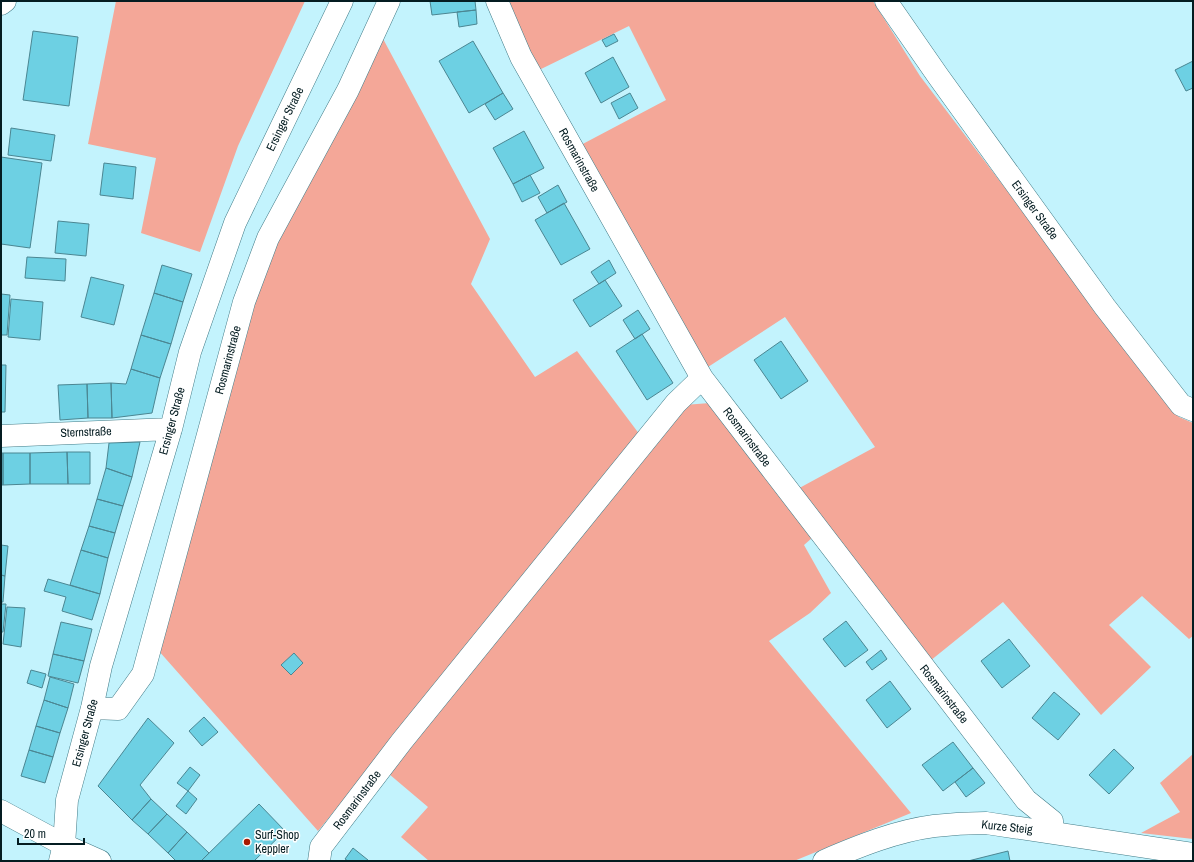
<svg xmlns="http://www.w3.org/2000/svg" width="1194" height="862" font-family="'Archivo Narrow',sans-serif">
  <rect width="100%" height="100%" fill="#c3f3fd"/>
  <path fill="#f4a798" d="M 116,1 L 305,1 L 238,146 L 200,252 L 141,233 L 156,158 L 88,144 Z
    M 505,1 L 873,1 L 920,76 L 1179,417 L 1193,423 L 1193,636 L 1189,639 L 1142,596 L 1109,625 L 1151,667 L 1101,715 L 1003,602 L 930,661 L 792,492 L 875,447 L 785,317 L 708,367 L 577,147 L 666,100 L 629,26 L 537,71 Z
    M 381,35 L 490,239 L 471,284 L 535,377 L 577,351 L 640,435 L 318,831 L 158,650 L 271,244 Z
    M 710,403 L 812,538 L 804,545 L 831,593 L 810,613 L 769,641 L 911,813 L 794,861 L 429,861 L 401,837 L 428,807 L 389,774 L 684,405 Z
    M 1193,754 L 1193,839 L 1141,833 L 1180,812 L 1160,783 Z"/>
  <path fill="#6dd0e3" stroke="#4b8692" d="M 430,1 L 475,1 L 476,10 L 432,15 Z
    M 476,10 L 477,24 L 459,27 L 457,12 Z
    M 33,31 L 78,37 L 69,106 L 23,100 Z
    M 614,34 L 618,41 L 606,47 L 602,40 Z
    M 473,41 L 503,93 L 469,113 L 439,61 Z
    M 613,57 L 629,87 L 601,103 L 585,73 Z
    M 1193,61 L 1193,88 L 1186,91 L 1175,70 Z
    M 503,93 L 513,109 L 495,120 L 485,104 Z
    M 630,93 L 638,108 L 619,119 L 611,103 Z
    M 11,128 L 55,135 L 51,161 L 8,155 Z
    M 524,131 L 544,168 L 513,184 L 493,148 Z
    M 1,157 L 42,163 L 30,248 L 1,244 Z
    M 104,163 L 136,167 L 133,199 L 100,195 Z
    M 530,175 L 540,193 L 522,202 L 513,184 Z
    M 558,185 L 567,202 L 547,213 L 538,197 Z
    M 564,203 L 590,249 L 561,265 L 535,220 Z
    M 58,221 L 89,224 L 86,256 L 55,253 Z
    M 27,257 L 66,259 L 65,281 L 25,278 Z
    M 609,260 L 616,273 L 599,284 L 591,272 Z
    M 162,265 L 192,274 L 183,302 L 154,293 Z
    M 91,277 L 124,285 L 114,325 L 81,317 Z
    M 605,280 L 622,306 L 590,327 L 573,300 Z
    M 154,293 L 183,302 L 171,344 L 141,335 Z
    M 1,294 L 10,295 L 7,335 L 1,335 Z
    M 11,299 L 43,302 L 40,340 L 8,337 Z
    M 638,310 L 650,329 L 635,339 L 623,320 Z
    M 642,334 L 673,383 L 647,400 L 616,351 Z
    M 141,335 L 171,344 L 160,378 L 131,369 Z
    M 781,341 L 808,381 L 781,399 L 754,360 Z
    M 1,365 L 6,365 L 5,412 L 1,412 Z
    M 131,369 L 160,378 L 152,413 L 112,418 L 111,383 L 126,384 Z
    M 111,383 L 112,418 L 88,418 L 87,384 Z
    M 87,384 L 88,418 L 60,420 L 58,385 Z
    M 140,442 L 132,477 L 106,468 L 109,443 Z
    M 67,452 L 68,484 L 30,484 L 30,453 Z
    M 67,452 L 90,452 L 90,484 L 68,484 Z
    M 1,453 L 3,453 L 3,485 L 1,485 Z
    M 3,453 L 30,453 L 30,484 L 3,485 Z
    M 106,468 L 132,477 L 123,506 L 97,499 Z
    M 97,499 L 123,506 L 115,533 L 89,526 Z
    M 89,526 L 115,533 L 108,558 L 81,550 Z
    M 1,545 L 8,546 L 5,576 L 1,575 Z
    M 81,550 L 108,558 L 100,594 L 70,585 Z
    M 1,575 L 5,576 L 3,602 L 1,602 Z
    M 48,579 L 100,594 L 92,620 L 62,611 L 66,597 L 44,591 Z
    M 1,604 L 6,604 L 3,632 L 1,632 Z
    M 7,607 L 25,608 L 21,647 L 3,644 Z
    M 846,621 L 868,650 L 845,667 L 823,639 Z
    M 61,622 L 92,629 L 84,661 L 53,654 Z
    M 1009,639 L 1030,666 L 1002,688 L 981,661 Z
    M 881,650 L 887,659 L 872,670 L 866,662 Z
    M 294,653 L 303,663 L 291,675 L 281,665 Z
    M 53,654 L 84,661 L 78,683 L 48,676 Z
    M 31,670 L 46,674 L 42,688 L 27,683 Z
    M 50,677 L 74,684 L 68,708 L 44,700 Z
    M 890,681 L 911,709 L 887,728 L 866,700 Z
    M 1054,692 L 1080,714 L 1058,740 L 1032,718 Z
    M 44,700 L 68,708 L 60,733 L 36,726 Z
    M 204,717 L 218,732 L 202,746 L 189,731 Z
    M 148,718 L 174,743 L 140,785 L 151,799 L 132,820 L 98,786 Z
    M 36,726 L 60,733 L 53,757 L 29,750 Z
    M 953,742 L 973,768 L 943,791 L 922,765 Z
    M 1114,749 L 1134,768 L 1109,794 L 1089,775 Z
    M 29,750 L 53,757 L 45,783 L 21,776 Z
    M 190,767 L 200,775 L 188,791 L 177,783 Z
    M 973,768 L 985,783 L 966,797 L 955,782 Z
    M 188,791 L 197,799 L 186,814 L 176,806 Z
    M 151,799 L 167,814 L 148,834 L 132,820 Z
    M 259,804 L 285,831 L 254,861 L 201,861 Z
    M 167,814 L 187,832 L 168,853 L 148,834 Z
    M 187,832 L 209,853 L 201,861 L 176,861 L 168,853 Z
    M 353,848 L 368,860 L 367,861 L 348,861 L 345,859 Z
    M 1008,851 L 1010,861 L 968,861 Z"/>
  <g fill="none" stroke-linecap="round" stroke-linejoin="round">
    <defs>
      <path id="minor" d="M 497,1 L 521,57 L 702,378 L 1026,800 L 1052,821 L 1053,832
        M 886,1 L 938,76 L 1105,307 L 1181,405 L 1193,410
        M 1,4 L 5,1
        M 1,436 L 171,429
        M 92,708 L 118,709 L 143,674 L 244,302 L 268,238 L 348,90 L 389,1
        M 60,861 L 64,845 L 67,800 L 92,708 L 101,666 L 171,429 L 190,352 L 235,223 L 342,1
        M 319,861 L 321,847 L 402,741 L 676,403 L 702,378"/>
      <path id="major" d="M 1,811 L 64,845 L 100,861
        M 824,861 C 859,846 896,831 934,826 C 951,824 969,823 986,823 L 1193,854"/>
    </defs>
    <use href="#minor" stroke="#407b87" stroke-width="23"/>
    <use href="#major" stroke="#407b87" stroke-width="23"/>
    <use href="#minor" stroke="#fff" stroke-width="22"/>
    <use href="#major" stroke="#fff" stroke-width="22"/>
  </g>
  <circle fill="#a91900" stroke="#fff" stroke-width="1.5" cx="247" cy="842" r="4"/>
  <g text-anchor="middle" stroke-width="3" stroke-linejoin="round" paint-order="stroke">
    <g font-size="12" fill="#041c21" stroke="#fff">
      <text transform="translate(285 119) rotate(-64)" y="4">Ersinger Straße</text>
      <text transform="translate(579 160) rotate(61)" y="4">Rosmarinstraße</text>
      <text transform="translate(1035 210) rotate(54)" y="4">Ersinger Straße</text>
      <text transform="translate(228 360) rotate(-75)" y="4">Rosmarinstraße</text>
      <text transform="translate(172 421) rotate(-75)" y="4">Ersinger Straße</text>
      <text transform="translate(86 432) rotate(-2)" y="4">Sternstraße</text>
      <text transform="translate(747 437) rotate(53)" y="4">Rosmarinstraße</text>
      <text transform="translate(944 694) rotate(52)" y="4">Rosmarinstraße</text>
      <text transform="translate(85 733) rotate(-75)" y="4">Ersinger Straße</text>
      <text transform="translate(357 800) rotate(-53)" y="4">Rosmarinstraße</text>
      <text transform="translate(1007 827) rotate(6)" y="4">Kurze Steig</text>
    </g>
    <g font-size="12" fill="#041c21" stroke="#fff" text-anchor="start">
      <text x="255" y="839">Surf-Shop<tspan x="255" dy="14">Keppler</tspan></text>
    </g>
  </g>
  <rect width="1194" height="862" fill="none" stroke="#041c21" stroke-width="4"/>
  <path d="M18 838v6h66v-6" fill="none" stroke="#041c21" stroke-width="2"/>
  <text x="24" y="838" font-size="12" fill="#041c21" stroke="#ffffff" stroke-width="3" paint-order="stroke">20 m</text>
</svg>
